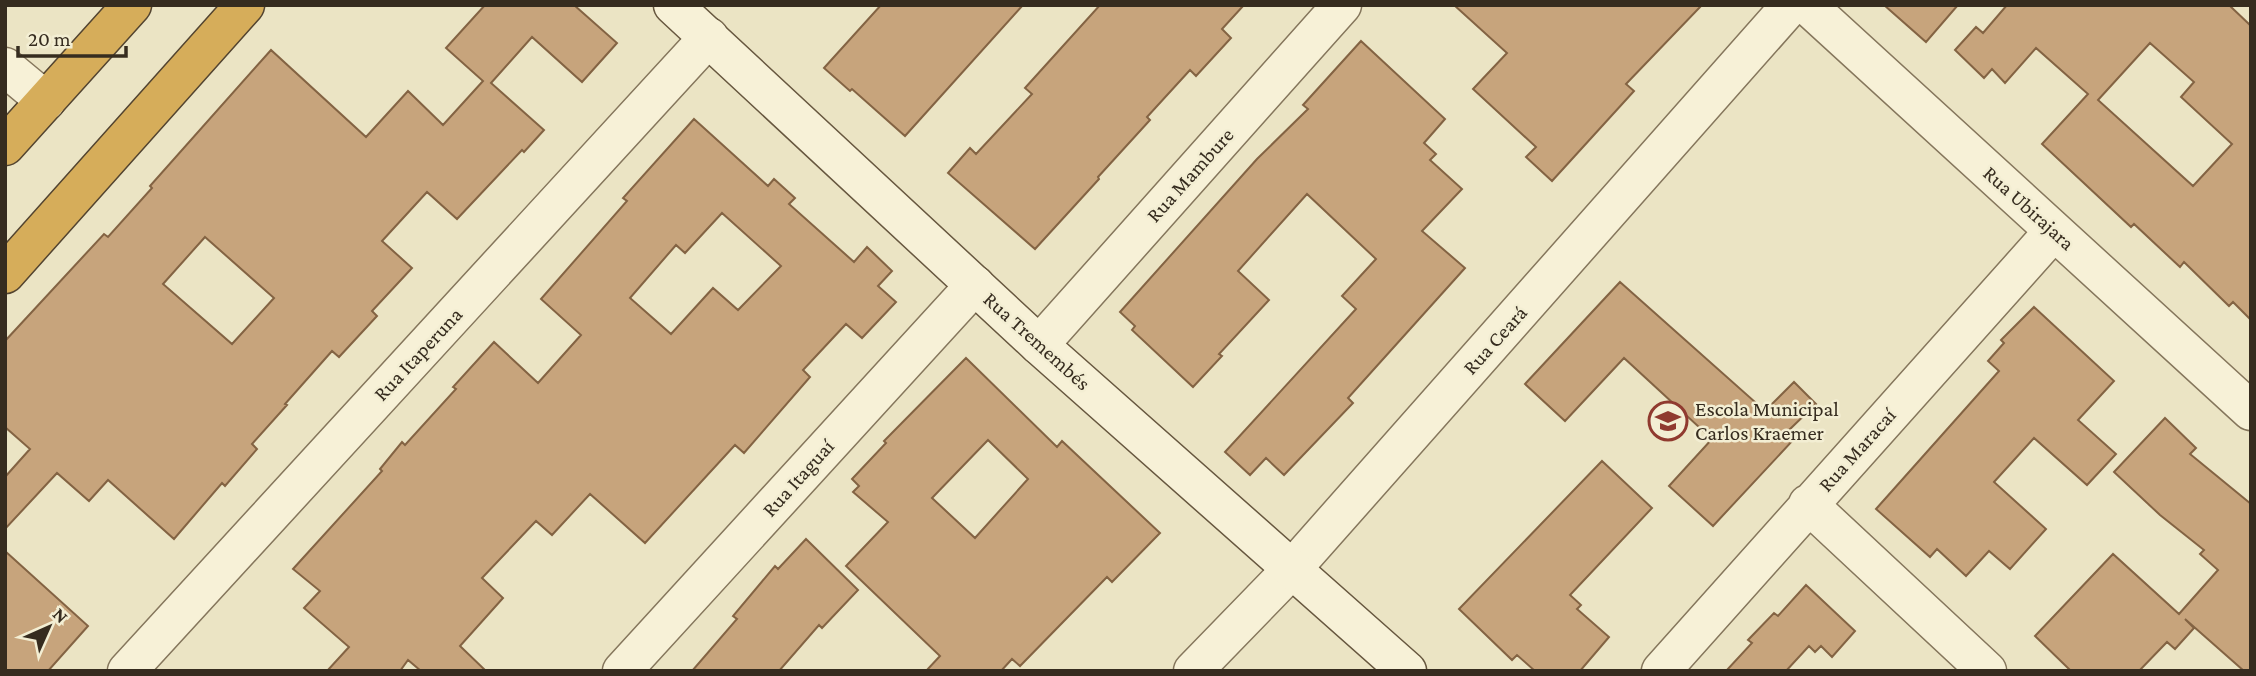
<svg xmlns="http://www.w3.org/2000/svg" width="2256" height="676" font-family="'Crimson Pro',serif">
  <rect width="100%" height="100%" fill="#ebe4c4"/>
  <path fill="#c7a47c" stroke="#836343" stroke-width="2" fill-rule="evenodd" d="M 485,5 L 574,5 L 617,43 L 582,82 L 532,37 L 491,83 L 544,130 L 524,152 L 522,150 L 457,219 L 427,192 L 382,241 L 412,268 L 372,311 L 377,316 L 339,357 L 332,351 L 285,404 L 287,405 L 252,444 L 257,449 L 225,486 L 222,483 L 174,539 L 108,480 L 89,501 L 57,473 L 5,529 L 5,477 L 30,449 L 5,427 L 5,341 L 104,234 L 108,237 L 152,188 L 150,186 L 271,50 L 366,137 L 408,91 L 443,125 L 483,81 L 446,48 ZM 205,237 L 274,298 L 232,344 L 163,284 Z
    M 881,5 L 1023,5 L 905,136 L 852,89 L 850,91 L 824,68 Z
    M 1100,5 L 1244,5 L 1222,29 L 1231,38 L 1196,76 L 1190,70 L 1147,117 L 1150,120 L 1098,177 L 1099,179 L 1035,249 L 948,173 L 970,148 L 976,154 L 1032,94 L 1025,88 Z
    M 1454,5 L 1702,5 L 1626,84 L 1634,91 L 1552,181 L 1526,157 L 1536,147 L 1473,89 L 1507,53 Z
    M 1884,5 L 1958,5 L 1926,42 Z
    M 2007,5 L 2229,5 L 2251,26 L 2251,320 L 2233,302 L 2229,306 L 2184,262 L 2180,267 L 2134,224 L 2131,227 L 2042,144 L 2088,94 L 2036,48 L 2005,83 L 1992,69 L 1984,78 L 1955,50 L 1976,27 L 1983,33 ZM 2150,43 L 2194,82 L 2181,97 L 2232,144 L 2193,186 L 2098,100 Z
    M 1361,41 L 1445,119 L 1424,143 L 1436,154 L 1430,160 L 1462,189 L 1422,231 L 1465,268 L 1348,398 L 1353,403 L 1284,475 L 1266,458 L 1250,475 L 1225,452 L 1356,309 L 1342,296 L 1376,259 L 1307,194 L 1238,271 L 1269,300 L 1219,354 L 1222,356 L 1193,387 L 1132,330 L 1135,326 L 1120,312 L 1257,159 L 1308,109 L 1303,105 Z
    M 694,119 L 768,186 L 774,179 L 795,198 L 789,204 L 854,262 L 867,247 L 892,271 L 878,286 L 896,302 L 862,338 L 846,324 L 803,370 L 810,377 L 744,453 L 735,445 L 645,543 L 590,494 L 552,535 L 536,521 L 482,578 L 503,598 L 460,646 L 486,671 L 421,671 L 408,660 L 400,671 L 327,671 L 349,647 L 304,608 L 320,591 L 293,569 L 382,471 L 380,469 L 402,442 L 405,445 L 456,389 L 453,387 L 494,342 L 538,383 L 581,335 L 541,299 L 627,201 L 623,198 ZM 722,213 L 781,266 L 738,310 L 713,288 L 671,334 L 630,298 L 676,245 L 685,253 Z
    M 1620,282 L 1765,411 L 1794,382 L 1816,404 L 1787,432 L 1795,438 L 1713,526 L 1669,486 L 1712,439 L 1624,358 L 1565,421 L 1525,384 Z
    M 2034,307 L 2114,381 L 2078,420 L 2116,454 L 2087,485 L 2034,438 L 1994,482 L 2046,529 L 2010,569 L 1989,551 L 1966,576 L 1937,549 L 1930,557 L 1876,509 L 1999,371 L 1988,361 L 2004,343 L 2001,340 Z
    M 966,358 L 1057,447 L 1062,441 L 1160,533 L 1112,582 L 1107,577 L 1020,666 L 1012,659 L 1001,671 L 926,671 L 940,656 L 846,566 L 888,522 L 853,492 L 859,486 L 852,479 L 886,443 L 884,441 ZM 988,440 L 1028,479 L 975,538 L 932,498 Z
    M 2165,418 L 2196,448 L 2190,454 L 2251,504 L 2251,671 L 2244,671 L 2185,619 L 2194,628 L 2175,649 L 2167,642 L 2139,671 L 2071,671 L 2035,636 L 2113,554 L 2179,614 L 2218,570 L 2200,554 L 2204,550 L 2160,515 L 2114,472 Z
    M 1602,461 L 1652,508 L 1570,595 L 1581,605 L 1577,609 L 1609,637 L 1580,671 L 1535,671 L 1517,655 L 1512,660 L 1459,609 Z
    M 806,539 L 858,590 L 822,628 L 819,625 L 779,671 L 692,671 L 737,619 L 733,616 L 775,566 L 778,569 Z
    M 5,551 L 88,626 L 48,671 L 5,671 Z
    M 1806,585 L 1855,631 L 1832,657 L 1821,646 L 1815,652 L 1809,646 L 1786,671 L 1726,671 L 1752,643 L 1748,640 L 1774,613 L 1778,616 Z"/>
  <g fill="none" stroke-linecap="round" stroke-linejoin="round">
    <defs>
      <path id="street" d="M 1807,5 L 2251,411
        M 5,67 L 46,101
        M 1039,345 L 1342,5
        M 1808,504 L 1987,671
        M 127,671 L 709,37
        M 622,671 L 975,285
        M 1193,671 L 1292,569 L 1791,5
        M 1661,671 L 2054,231"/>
      <path id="secondary" d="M 673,5 L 1039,345 L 1407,671"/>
      <path id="highway" d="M 5,146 L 132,5
        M 5,274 L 245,5"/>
    </defs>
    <use href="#street" stroke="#85765c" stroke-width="41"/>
    <use href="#secondary" stroke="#67573f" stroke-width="41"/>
    <use href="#highway" stroke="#534430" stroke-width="41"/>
    <use href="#street" stroke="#f7f1d7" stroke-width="38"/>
    <use href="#secondary" stroke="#f7f1d7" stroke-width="38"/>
    <use href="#highway" stroke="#d6ad5a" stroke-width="38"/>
  </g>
  <defs>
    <symbol id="school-ring" viewBox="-11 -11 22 22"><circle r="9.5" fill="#f3eed3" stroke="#903a2f" stroke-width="1.5"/><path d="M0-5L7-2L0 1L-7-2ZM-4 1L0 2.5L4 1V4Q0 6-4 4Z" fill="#903a2f"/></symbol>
  </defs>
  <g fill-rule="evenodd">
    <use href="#school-ring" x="1646" y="399" width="44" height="44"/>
  </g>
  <g text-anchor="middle" stroke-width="5" stroke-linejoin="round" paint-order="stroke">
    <g font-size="21" fill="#362c1f" stroke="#f3eed3">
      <text transform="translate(1190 175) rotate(-48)" y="7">Rua Mambure</text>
      <text transform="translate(2029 208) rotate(42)" y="7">Rua Ubirajara</text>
      <text transform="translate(1495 340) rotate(-48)" y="7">Rua Ceará</text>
      <text transform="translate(1037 341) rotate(42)" y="7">Rua Tremembés</text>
      <text transform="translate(418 354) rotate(-47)" y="7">Rua Itaperuna</text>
      <text transform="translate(1857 450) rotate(-48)" y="7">Rua Maracaí</text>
      <text transform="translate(798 478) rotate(-48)" y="7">Rua Itaguaí</text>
    </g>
    <g font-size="21" fill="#362c1f" stroke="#f3eed3" text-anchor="start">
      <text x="1695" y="416">Escola Municipal<tspan x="1695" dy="24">Carlos Kraemer</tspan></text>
    </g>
  </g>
  <rect width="2256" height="676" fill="none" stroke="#362c1f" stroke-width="14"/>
  <g transform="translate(49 627) rotate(45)" stroke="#f3eed3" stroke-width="5" paint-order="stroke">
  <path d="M0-5L12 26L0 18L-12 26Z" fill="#362c1f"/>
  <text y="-10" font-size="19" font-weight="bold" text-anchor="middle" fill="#362c1f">N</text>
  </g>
  <path d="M18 46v10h108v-10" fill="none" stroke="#362c1f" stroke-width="3.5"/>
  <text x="28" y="46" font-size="21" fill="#362c1f" stroke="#f3eed3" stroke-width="5" paint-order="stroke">20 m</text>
</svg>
